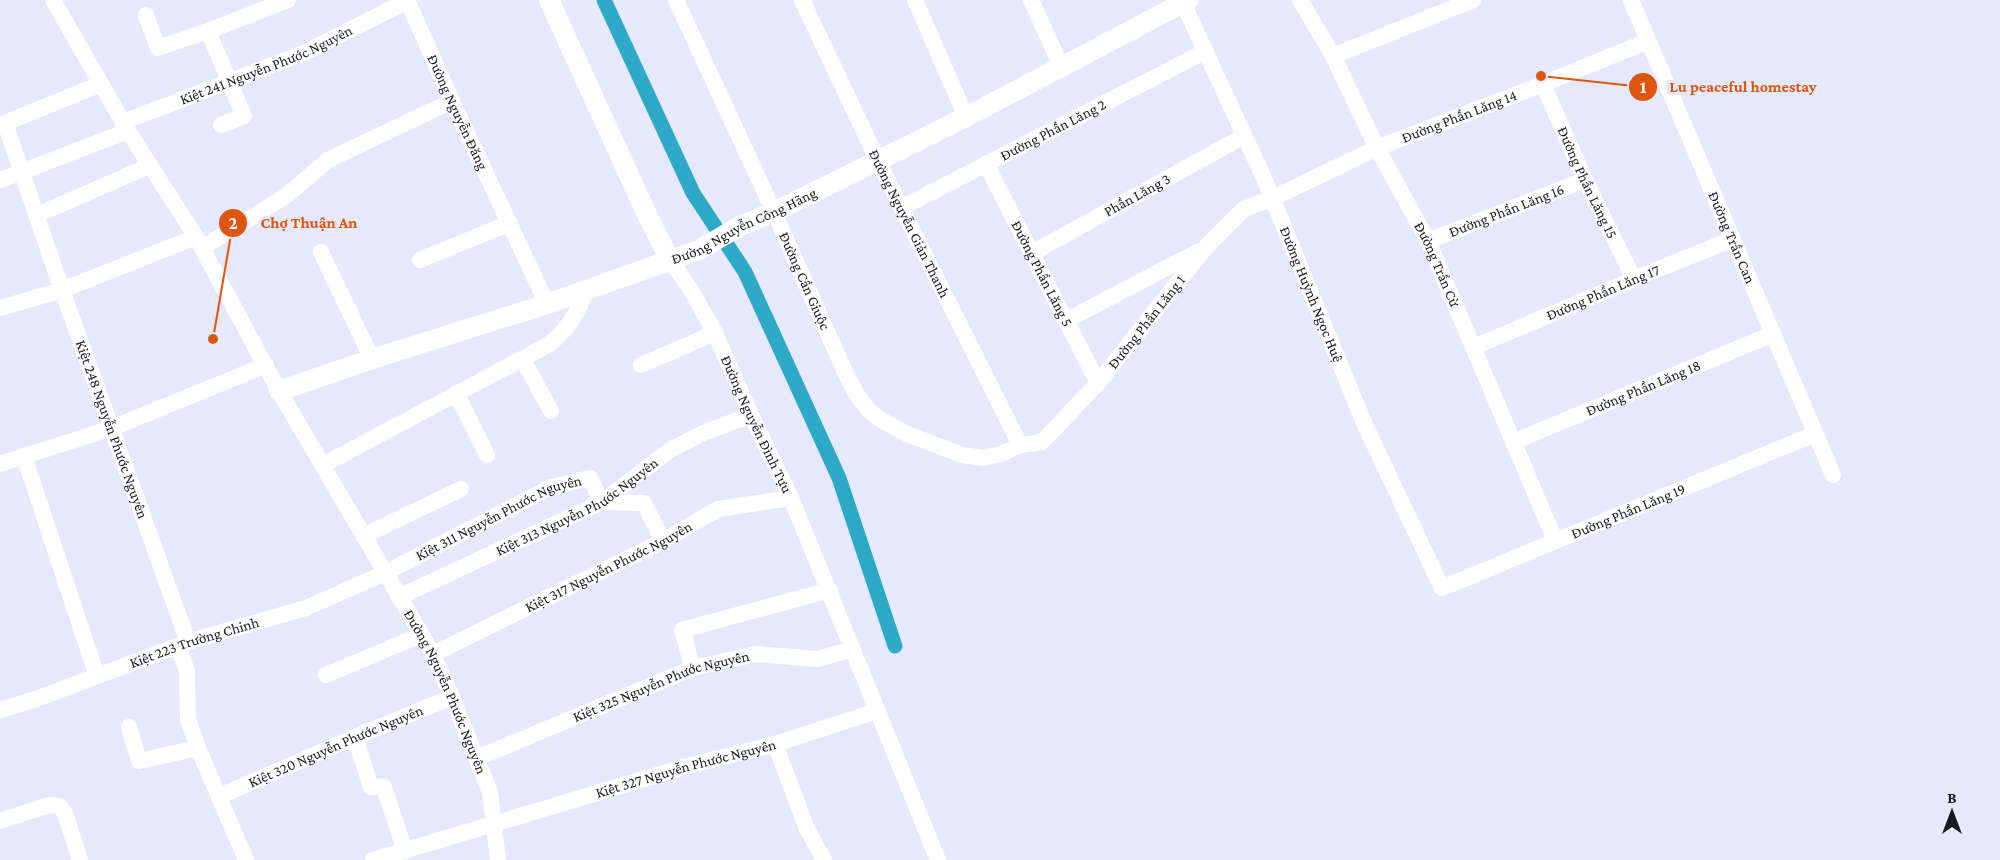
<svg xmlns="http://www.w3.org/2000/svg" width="2000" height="860" font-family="'Crimson Pro',serif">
  <rect width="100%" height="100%" fill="#e6e9fe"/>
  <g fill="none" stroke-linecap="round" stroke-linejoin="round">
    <path stroke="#2ea9c7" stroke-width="15" d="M 604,0 L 693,193 L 745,272 L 839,478 L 895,646"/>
    <g stroke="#fff" stroke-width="16">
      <path id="s1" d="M 53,0 L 128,131 L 196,237 L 279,391 L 433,654 L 452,697 L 490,792 L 498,860"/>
      <path id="s2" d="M 407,0 L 452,101 L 547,304"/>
      <path id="s3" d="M 676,0 L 774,212 L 846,374 L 857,395 L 869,411 L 883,421 L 907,434 L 962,455 L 984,458 L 1001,454 L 1020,445 L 1042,442 L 1098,383 L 1206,247 L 1244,209 L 1273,198 L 1377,148 L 1543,84 L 1648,41"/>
      <path id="s4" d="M 802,0 L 878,161 L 1020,445"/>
      <path d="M 915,0 L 966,117"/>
      <path d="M 1031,0 L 1061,66"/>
      <path id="s5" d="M 1191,0 L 1183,3 L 1264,178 L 1364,423 L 1442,588 L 1815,434"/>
      <path id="s6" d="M 1300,0 L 1333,56 L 1377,148 L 1428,241 L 1555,540"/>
      <path id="s7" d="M 1631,0 L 1833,475"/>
      <path d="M 146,15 L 158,48 L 208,31 L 288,0"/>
      <path d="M 208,31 L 244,116 L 221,125"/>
      <path d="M 1333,56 L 1473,0"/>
      <path id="s8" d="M 101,84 L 5,123 L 62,290 L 188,642"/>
      <path id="s9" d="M 1543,84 L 1585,180 L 1634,279"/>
      <path id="s10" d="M 123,122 L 304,53 L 407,1"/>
      <path id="s11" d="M 986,164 L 1098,383"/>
      <path d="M 0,180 L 128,131"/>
      <path id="s12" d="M 901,208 L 1206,51"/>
      <path d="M 37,215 L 149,166"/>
      <path id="s13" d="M 1428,241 L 1585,180"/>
      <path d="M 202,248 L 286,196 L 328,160 L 452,101"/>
      <path d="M 321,252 L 372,359"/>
      <path id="s14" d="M 1032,253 L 1244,136"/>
      <path d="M 420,260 L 510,223"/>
      <path id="s15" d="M 670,260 L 691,290 L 715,333 L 751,415 L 791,498 L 938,860"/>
      <path d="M 0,308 L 62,290 L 196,237"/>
      <path d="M 1067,320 L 1199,251"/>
      <path id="s16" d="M 1474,347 L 1634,279 L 1733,239"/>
      <path d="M 523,360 L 551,411"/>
      <path d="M 641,365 L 715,333"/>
      <path d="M 456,393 L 487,455"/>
      <path id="s17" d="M 1513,442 L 1773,334"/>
      <path d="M 24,456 L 97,676"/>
      <path d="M 0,464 L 112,428 L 266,365"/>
      <path d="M 323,465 L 548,345 C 567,331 578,313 586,291"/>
      <path d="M 363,536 L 461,489"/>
      <path id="s18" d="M 399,597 L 602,502 L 670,450 L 703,433 L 751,415"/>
      <path d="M 178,646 L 187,671 L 188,719 L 198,748"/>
      <path id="s19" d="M 433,654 L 663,541 L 718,509 L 791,498"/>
      <path d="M 693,668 L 682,630 L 830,590"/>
      <path d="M 326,675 L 421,635"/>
      <path id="s20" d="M 0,710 L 36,699 L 188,642 L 306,608 L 385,573 L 551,487 L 590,478 L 602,502 L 644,503 L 663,541"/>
      <path d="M 129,727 L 139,761 L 198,748 L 246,860"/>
      <path d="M 355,737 L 371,787 L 384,787 L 405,851"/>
      <path d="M 775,744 L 807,829 L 824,860"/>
      <path id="s21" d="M 477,758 L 693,668 L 756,654 L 818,659 L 853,649"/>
      <path id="s22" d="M 220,796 L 355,737 L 452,697"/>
      <path d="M 0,821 L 49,805 L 59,806 L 65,813 L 80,860"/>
      <path id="s23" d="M 373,860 L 684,767 L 775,744 L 877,711"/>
    </g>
    <g stroke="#fff" stroke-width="20">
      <path d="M 549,0 L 650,221 L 670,260"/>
      <path id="s24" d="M 279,391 L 372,359 L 547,304 L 699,250 L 740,226 L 774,212 L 966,117 L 1183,3 L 1182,0"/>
    </g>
  </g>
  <g text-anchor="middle" stroke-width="6" stroke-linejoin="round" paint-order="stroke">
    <g font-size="15" fill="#191a21" stroke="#e6e9fe">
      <text dy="5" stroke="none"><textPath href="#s10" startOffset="154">Kiệt 241 Nguyễn Phước Nguyên</textPath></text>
      <text dy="5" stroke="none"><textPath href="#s2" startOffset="123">Đường Nguyễn Đăng</textPath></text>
      <text dy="5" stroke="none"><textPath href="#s3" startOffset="1184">Đường Phần Lăng 14</textPath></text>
      <text dy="5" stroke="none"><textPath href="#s12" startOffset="171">Đường Phần Lăng 2</textPath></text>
      <text dy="5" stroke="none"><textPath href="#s9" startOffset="108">Đường Phần Lăng 15</textPath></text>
      <text dy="5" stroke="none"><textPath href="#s14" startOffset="120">Phần Lăng 3</textPath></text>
      <text dy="5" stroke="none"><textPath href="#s13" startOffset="84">Đường Phần Lăng 16</textPath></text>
      <text dy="5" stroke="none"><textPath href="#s4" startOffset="248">Đường Nguyễn Giản Thanh</textPath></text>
      <text dy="5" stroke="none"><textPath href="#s24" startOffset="494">Đường Nguyễn Công Hãng</textPath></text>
      <text dy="5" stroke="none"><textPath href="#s7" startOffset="258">Đường Trần Can</textPath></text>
      <text dy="5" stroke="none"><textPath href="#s6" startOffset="298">Đường Trần Cừ</textPath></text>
      <text dy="5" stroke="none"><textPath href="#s11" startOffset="123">Đường Phần Lăng 5</textPath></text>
      <text dy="5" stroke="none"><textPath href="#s3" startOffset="309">Đường Cần Giuộc</textPath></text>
      <text dy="5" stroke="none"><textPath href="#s16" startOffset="140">Đường Phần Lăng 17</textPath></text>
      <text dy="5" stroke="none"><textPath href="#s5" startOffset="327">Đường Huỳnh Ngọc Huệ</textPath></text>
      <text dy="5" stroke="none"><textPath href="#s3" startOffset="800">Đường Phần Lăng 1</textPath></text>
      <text dy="5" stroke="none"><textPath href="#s17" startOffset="141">Đường Phần Lăng 18</textPath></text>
      <text dy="5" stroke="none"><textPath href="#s15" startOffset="186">Đường Nguyễn Đình Tựu</textPath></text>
      <text dy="5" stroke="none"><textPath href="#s8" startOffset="428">Kiệt 248 Nguyễn Phước Nguyên</textPath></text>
      <text dy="5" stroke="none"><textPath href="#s18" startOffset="200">Kiệt 313 Nguyễn Phước Nguyên</textPath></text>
      <text dy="5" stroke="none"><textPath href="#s5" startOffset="850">Đường Phần Lăng 19</textPath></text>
      <text dy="5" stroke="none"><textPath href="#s20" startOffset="536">Kiệt 311 Nguyễn Phước Nguyên</textPath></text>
      <text dy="5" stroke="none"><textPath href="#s19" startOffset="196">Kiệt 317 Nguyễn Phước Nguyên</textPath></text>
      <text dy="5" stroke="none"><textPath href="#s20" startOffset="206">Kiệt 223 Trường Chinh</textPath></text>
      <text dy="5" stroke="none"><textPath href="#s21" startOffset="198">Kiệt 325 Nguyễn Phước Nguyên</textPath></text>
      <text dy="5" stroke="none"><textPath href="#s1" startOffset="796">Đường Nguyễn Phước Nguyên</textPath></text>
      <text dy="5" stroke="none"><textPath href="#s22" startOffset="126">Kiệt 320 Nguyễn Phước Nguyên</textPath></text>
      <text dy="5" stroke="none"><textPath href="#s23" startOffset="326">Kiệt 327 Nguyễn Phước Nguyên</textPath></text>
    </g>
  </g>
  <path fill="none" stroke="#de560d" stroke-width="2" d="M1541 76L1643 87M213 339L233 223"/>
  <g fill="#de560d" stroke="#e6e9fe" stroke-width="2">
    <circle cx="1541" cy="76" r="6"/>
    <circle cx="213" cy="339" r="6"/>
    <circle cx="1643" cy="87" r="15"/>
    <circle cx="233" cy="223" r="15"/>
  </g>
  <g font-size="18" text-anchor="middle" font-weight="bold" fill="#fff">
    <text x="1643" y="93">1</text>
    <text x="233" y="229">2</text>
  </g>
  <g font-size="16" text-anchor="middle" font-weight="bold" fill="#de560d" stroke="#e6e9fe" stroke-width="6" stroke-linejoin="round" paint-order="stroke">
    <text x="1743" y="92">Lu peaceful homestay</text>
    <text x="309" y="228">Chợ Thuận An</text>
  </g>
  <g transform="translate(1952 812)" stroke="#e6e9fe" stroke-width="4.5" paint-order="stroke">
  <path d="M0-4.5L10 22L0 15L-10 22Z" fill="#191a21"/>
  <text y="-9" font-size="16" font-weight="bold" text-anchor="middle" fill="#191a21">B</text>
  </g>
</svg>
